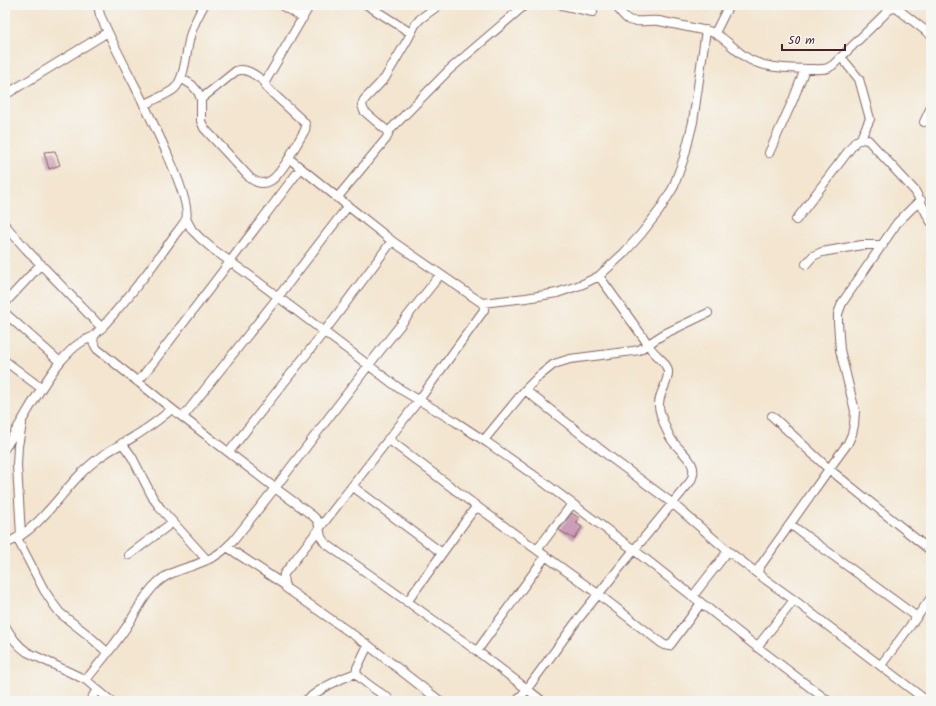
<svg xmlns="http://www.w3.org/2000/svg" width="936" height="706" font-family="Kalam,sans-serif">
  <rect width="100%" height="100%" fill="#f6f6f2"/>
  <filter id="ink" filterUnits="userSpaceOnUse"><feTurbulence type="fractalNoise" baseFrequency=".025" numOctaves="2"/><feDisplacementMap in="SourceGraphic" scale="8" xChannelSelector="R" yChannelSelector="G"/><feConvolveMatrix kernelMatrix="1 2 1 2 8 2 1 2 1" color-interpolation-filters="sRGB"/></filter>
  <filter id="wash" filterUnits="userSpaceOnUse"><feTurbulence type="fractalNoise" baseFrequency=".012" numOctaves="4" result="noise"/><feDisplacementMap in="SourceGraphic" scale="16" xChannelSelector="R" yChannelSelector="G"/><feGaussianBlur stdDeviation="0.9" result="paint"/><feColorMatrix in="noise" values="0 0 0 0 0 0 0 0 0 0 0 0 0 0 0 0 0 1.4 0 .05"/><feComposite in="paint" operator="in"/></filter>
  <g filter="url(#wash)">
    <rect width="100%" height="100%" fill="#f3e5cf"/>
    <g id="blocks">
      <path fill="#cb9db8" d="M 55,151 L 60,165 L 49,169 L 44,152 Z
        M 572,513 L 579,518 L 576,523 L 582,527 L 574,539 L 559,530 Z"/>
    </g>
  </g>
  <g filter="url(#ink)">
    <use href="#blocks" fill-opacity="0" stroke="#856464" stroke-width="1"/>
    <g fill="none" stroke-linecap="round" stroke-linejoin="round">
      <defs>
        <path id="street" d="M 98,5 L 100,15 C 111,39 123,63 135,86 C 146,109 193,199 186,219 C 184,224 175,234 172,239 C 148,273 122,306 94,336 L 93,342 L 97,349 L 172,409 L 275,488 L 313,516 L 318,521 L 321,537 L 325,543 L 477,651 L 527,689 L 517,701
          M 281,5 L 303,18
          M 310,5 L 265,82 L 266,86 L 267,88 L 304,122 C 306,125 306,126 305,130 L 291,154 L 290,157 L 291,160 L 348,206 L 392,241 L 482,303 L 484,307 L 484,310 L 419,400 L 284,574 C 283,579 283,583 286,588 L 368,645 L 440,701
          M 367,5 L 411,33
          M 562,5 L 593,12
          M 616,5 C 619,10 624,17 629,20 C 636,23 650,20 659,21 L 712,32 C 724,37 733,48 744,56 C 762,69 788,68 810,69 C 815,69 822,70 828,68 C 828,68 833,65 833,65 L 890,9 L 895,8 L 899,10 L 931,35
          M 715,33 L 729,5
          M 841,57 L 859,79 L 870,119 L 860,140
          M 181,78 L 192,85 L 198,92 L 201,99 L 201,121 L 204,128 L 250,178 C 270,193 280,171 290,157
          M 5,95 L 108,32
          M 201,99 L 236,71 C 247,67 256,76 265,82
          M 144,105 C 152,100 167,95 174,89 C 186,78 186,48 191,33 C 194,23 199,14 204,5
          M 924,122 L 931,107
          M 388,132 L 449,70 L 525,5
          M 769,153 L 793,100 L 805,69
          M 337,198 L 386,139 C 388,135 389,134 386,130 L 364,111 L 362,105 L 364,100 L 385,78 L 408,39 L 415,25 L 420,19 L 439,5
          M 186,219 L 192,230 L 201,239 L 214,250 L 249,275 L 400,389 L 456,422 L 488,443 L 542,481 L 634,550 L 690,482 C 703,460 674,451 668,433 C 665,427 658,409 659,404 C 659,392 669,383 668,371 C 666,360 652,354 648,344 L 599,276
          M 796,220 L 856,141 L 862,139 L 868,140 L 915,191 C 921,201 925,212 931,222
          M 5,225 L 26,249 L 102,328
          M 806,264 L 813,256 L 822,252 L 862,245 L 883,245
          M 5,303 L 41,264
          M 482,303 L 526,298 L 557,293 L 583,284 L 599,276 L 624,253 L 641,234 L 659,211 L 673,188 L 684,158 L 693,122 L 706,30
          M 5,313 L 60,362
          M 5,361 L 41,388
          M 138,382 C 193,311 247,239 301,168
          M 525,390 L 614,460 L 672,503 L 728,551 L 758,574
          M 772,416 L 829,469 L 848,443 L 852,434 L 854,425 L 855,411 L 840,350 L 838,322 L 838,314 L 842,303 L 897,223 L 911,209 L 921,200
          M 183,417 L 278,297 L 348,206
          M 388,439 L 479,508
          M 484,440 L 525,390 L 539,376 L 554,364 L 570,359 L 633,351 L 639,350 L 664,334 L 708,313
          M 122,443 L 132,457 L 153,498 L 161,509 L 207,560
          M 5,448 C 24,420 38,389 60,362 C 66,355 72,348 80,343 C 84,340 89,339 94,336
          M 229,452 L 324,332 L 392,241
          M 352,486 L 442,553
          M 790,524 L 917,617
          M 21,535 L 17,465 L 18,446 L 22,424
          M 17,538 L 44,590 L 54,605 L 60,613 L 88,635 L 108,653
          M 5,544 C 46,527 64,483 99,458 C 110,449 123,444 135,436 C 148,428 160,419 172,409
          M 227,547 L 283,584
          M 537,550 L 572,504
          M 129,555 L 173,522
          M 693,596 L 728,551
          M 407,602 L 472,512 L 475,509 L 479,508 L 598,594 L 664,645 L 669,646 L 671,644 L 701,603
          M 5,626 C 12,637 16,644 27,652 L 86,680 L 111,701
          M 368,645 L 357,668 L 356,673 C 362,682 378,691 388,698
          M 757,647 L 794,600
          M 477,651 L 545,557
          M 881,665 L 931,598
          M 86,680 C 100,662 115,645 127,626 C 137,612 144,594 157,583 C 170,570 191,568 207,560 C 218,556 226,548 234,540 L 275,488 L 368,366 L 440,275
          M 90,701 L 97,689
          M 305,701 C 321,688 336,680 356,673
          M 542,701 L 527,689 L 579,618 L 634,550 L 757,647 L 828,701
          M 927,701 L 794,600 L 758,574 L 759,568 L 761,565 L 829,469 L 931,551"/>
      </defs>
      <use href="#street" stroke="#856464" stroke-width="10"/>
      <use href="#street" stroke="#fff" stroke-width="8"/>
    </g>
  </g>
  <rect width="936" height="706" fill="none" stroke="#f6f6f2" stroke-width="20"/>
  <path d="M782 44v6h63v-6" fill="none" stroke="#4a1f2b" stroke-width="2"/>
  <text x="788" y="44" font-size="12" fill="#4a1f2b" stroke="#f6f6f2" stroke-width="3" paint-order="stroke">50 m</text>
</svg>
